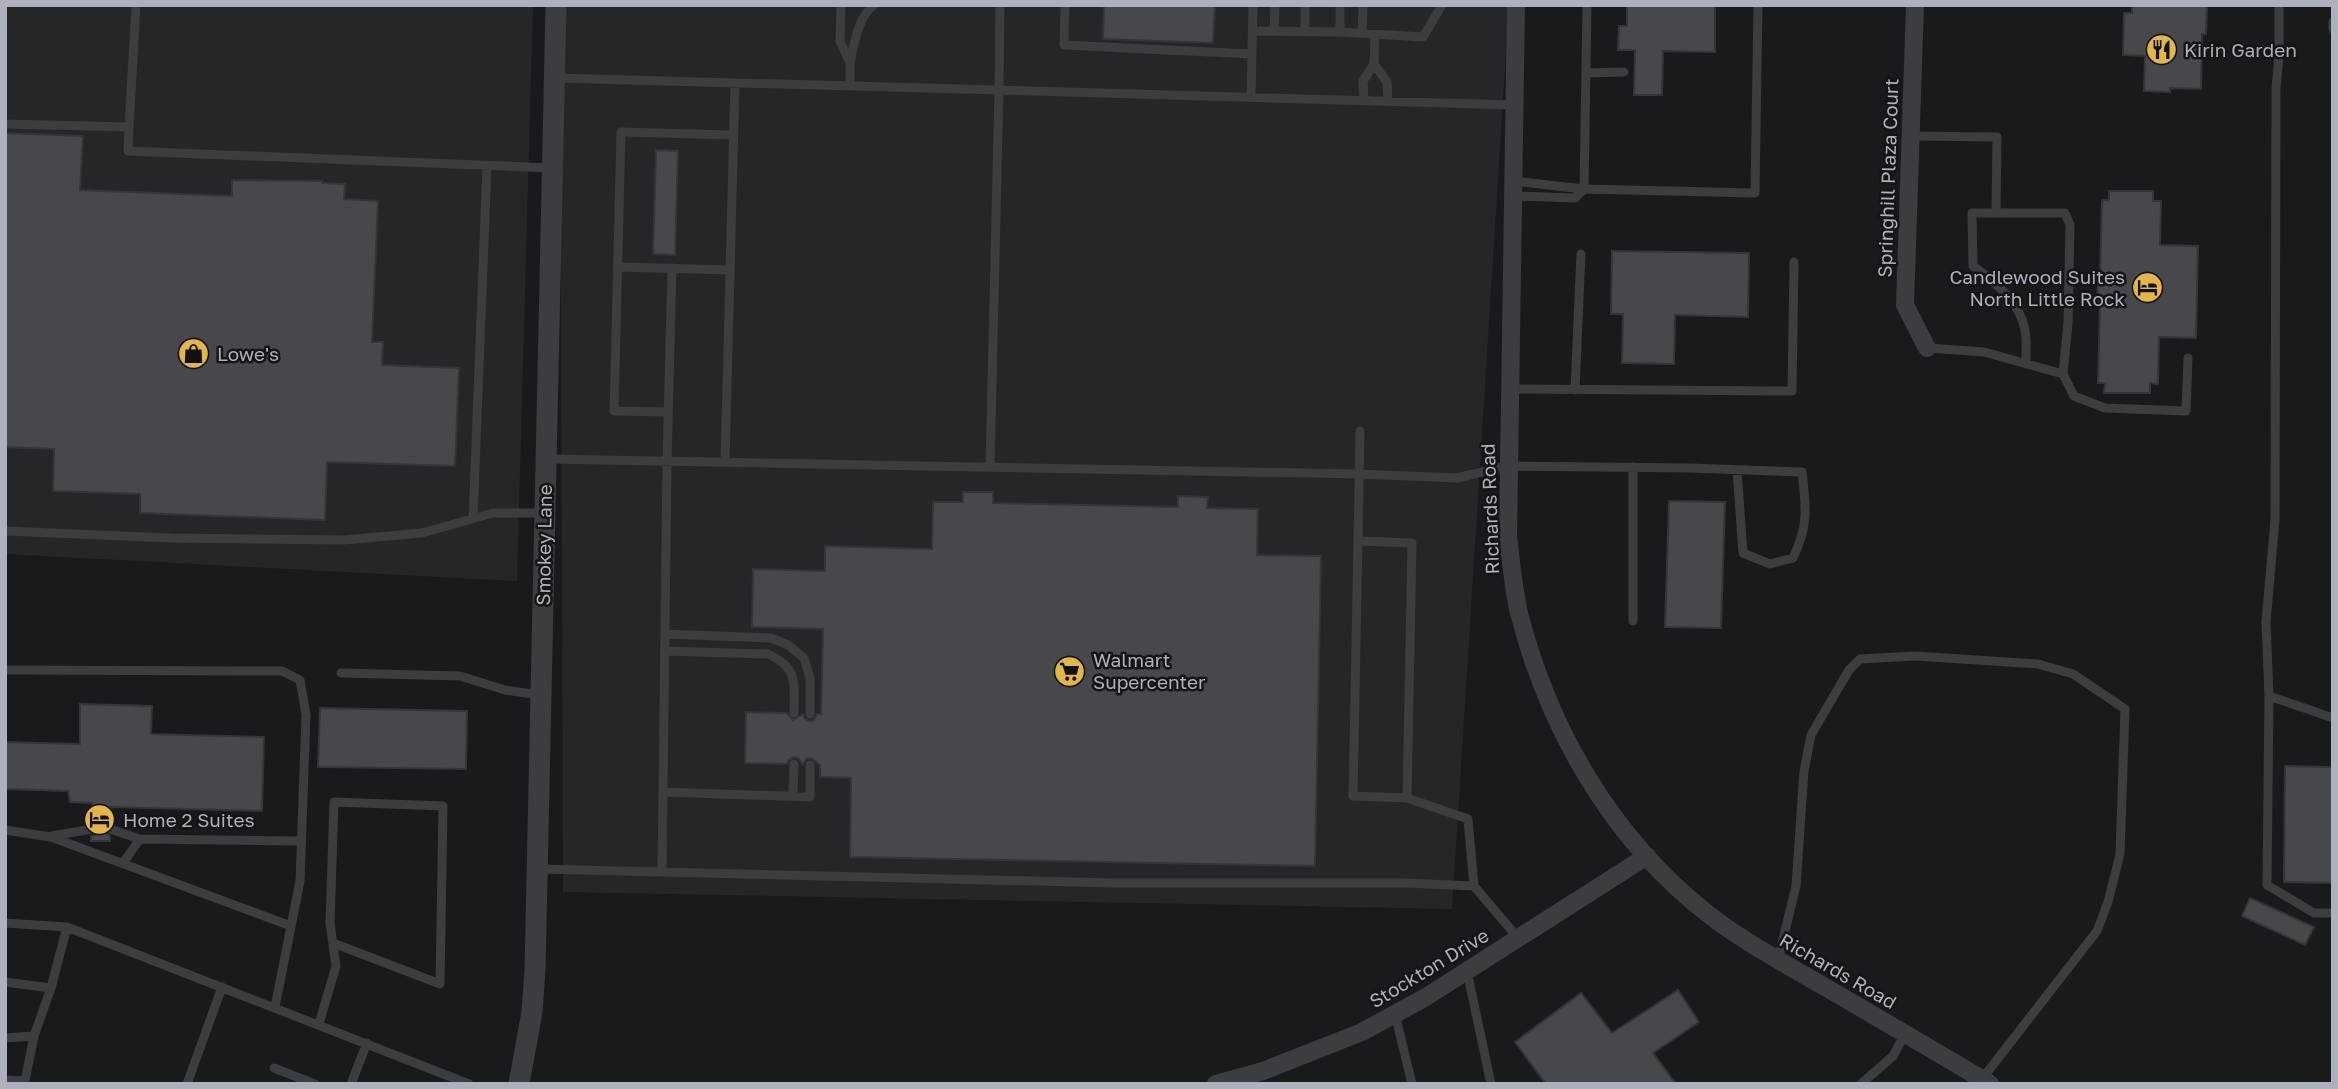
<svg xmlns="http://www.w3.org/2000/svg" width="2338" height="1089" font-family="'Golos Text',sans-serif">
  <rect width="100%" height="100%" fill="#1a1a1c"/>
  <path fill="#262629" d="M 5,5 L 533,5 L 517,581 L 5,554 Z
    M 560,5 L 1509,5 L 1452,909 L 563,892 Z"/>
  <path fill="#48474c" stroke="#353438" stroke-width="2" d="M 1104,5 L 1215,5 L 1213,43 L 1103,39 Z
    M 1627,5 L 1715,5 L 1715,52 L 1663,51 L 1662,95 L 1634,95 L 1635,50 L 1618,50 L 1619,26 L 1627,26 Z
    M 2132,5 L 2207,5 L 2206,34 L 2202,34 L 2201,89 L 2170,88 L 2170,92 L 2144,91 L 2145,56 L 2123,55 L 2124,13 L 2132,13 Z
    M 5,133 L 83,136 L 80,190 L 232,196 L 232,180 L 322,181 L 322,183 L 345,184 L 344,199 L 378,201 L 372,342 L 383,342 L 382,365 L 459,368 L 455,466 L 327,462 L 325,520 L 140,513 L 140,494 L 53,491 L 54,449 L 5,447 Z
    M 656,150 L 678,151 L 675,255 L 653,254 Z
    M 2109,191 L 2153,191 L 2153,201 L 2161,201 L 2160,245 L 2198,246 L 2196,338 L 2159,337 L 2158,384 L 2150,383 L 2150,393 L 2104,393 L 2105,383 L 2098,383 L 2100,305 L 2097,305 L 2098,276 L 2100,276 L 2102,200 L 2109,200 Z
    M 1612,251 L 1749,253 L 1748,317 L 1675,315 L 1674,364 L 1622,363 L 1623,314 L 1611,314 Z
    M 963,492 L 993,492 L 993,503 L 1178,507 L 1178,496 L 1208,497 L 1207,508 L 1258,509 L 1257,555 L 1321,556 L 1315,866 L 850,857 L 851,778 L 820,777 L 820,765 L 811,758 L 806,759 L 803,765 L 798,758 L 794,757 L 788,760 L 787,764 L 745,763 L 746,712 L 787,713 L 793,720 L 803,714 L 804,718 L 809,721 L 814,720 L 817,714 L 821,714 L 823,629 L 752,627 L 753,569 L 825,571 L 825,546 L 932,549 L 933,502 L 963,502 Z
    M 1669,501 L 1725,502 L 1721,628 L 1665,627 Z
    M 80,704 L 152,706 L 151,734 L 264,737 L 262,811 L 111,807 L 110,822 L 105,824 L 103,830 L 110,836 L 110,841 L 91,841 L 91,836 L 97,834 L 99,828 L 97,824 L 92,822 L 92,803 L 70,802 L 68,791 L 5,789 L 5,742 L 80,744 Z
    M 320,708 L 467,711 L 466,769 L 318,767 Z
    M 2285,766 L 2332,767 L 2333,883 L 2284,882 Z
    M 2250,898 L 2314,927 L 2305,945 L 2242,916 Z
    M 1678,990 L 1699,1022 L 1653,1053 L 1676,1084 L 1546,1084 L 1515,1042 L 1581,993 L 1612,1033 Z"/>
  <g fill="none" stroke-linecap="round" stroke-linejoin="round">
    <path stroke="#3c3c41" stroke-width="9" d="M 841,5 L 840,41 L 850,63 C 854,44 858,17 874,5
      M 1000,5 L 999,90 L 1514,105
      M 1065,5 L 1064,45 L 1252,54
      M 1587,5 L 1584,189 L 1755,193 L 1758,5
      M 2279,5 L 2279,56 L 2276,88 L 2275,520 L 2266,622 L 2269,696 L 2333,718
      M 2333,22 L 2333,29
      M 1253,31 L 1340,32 L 1340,5
      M 1274,31 L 1275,5
      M 1305,32 L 1305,5
      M 1340,32 L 1423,37 L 1442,5
      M 1362,34 L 1363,5
      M 850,63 L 850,86
      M 1374,64 L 1387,82 L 1388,101
      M 1586,73 L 1624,72
      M 556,78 L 999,90 L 990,467
      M 1251,97 L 1253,5
      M 1364,100 L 1363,81 L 1374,64 L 1375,35
      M 5,124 L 129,127 L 128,151 L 552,168
      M 129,127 L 136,5
      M 1911,136 L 1997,137 L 1996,213
      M 1513,181 L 1584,189
      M 1513,196 L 1575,198 L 1584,189
      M 618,267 L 730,270
      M 1927,348 L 1984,352 L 2063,374 L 2074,396 L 2105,408 L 2186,411 L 2188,358
      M 2026,364 C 2026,353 2027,341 2025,330 C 2020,302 1995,282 1973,266 L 1972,213 L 2065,213 L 2070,225 L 2068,323 L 2063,374
      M 1510,389 L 1792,391 L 1794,262
      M 1575,390 L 1581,254
      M 668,412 L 614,411 L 621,132 L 733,135
      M 1360,431 L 1358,541 L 1412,543 L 1407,798 L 1468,819 L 1474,886
      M 548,459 L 1359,474 L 1457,478 L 1507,466 L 1690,468 L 1802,472 C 1806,507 1809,525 1793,558 L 1770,564 L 1743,553 L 1737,470
      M 725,462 L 735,83
      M 1633,467 L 1633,621
      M 473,519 L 487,166
      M 5,531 L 171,538 L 343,540 L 422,533 L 493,513 L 545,513
      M 1358,541 L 1353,796 L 1407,798
      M 665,634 L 771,638 L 788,645 L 804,658 L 810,678 L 810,714
      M 665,651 L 768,654 C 799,668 794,684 794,713
      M 5,670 L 282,671 L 300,680 L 306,715 L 300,881 L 275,1007
      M 341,673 L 460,676 L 505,690 L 540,695
      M 2269,696 L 2267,885 L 2314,913 L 2333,913
      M 663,792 L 810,797 L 810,765
      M 793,796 L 794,764
      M 110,829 L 140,839
      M 5,830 L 51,837 L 291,926
      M 52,836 L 92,829
      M 123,863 L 140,839 L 301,841
      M 537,869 L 1114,883 L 1405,883 L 1474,886 L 1518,938
      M 662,872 L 667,461 L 672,268
      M 5,923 L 67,927 L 469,1084
      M 1778,960 L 1796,886 L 1804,771 L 1811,735 L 1849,670 L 1860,659 L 1915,656 L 2038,664 L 2073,674 L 2125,709 L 2120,854 L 2108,902 L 2097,931 L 1982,1079
      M 1467,971 L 1491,1084
      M 5,982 L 51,988 L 34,1036 L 25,1081 L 5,1080
      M 51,988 L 67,927
      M 1395,1014 L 1412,1084
      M 319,1024 L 336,966 L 330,923 L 334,802 L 443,806 L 440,984 L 333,943
      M 5,1038 L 34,1036
      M 274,1068 L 315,1084
      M 187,1084 L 222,987
      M 351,1084 L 367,1043
      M 1861,1084 L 1893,1056 L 1905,1034"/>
    <path stroke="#3c3c41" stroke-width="18" d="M 1516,5 L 1508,535 C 1511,561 1513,588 1519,613 C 1549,730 1612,839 1708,914 C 1744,942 1785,964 1825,987 C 1880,1019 1935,1051 1990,1084
      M 1915,5 L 1905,305 L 1927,348
      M 1216,1084 L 1263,1071 L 1362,1032 L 1426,997 L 1647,856"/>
    <path stroke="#3c3c41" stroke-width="21" d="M 519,1084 L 532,1012 L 535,970 L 556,5"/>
  </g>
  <defs>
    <symbol id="restaurant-disc" viewBox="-11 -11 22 22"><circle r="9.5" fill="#e3b64c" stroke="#151517"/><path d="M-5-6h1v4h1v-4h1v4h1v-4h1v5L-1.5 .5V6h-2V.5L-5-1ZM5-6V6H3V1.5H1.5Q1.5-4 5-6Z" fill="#111"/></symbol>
    <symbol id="hotel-disc" viewBox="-11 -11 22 22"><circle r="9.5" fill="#e3b64c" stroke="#151517"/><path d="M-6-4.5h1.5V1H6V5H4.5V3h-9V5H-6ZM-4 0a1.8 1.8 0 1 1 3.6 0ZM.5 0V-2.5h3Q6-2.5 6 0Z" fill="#111"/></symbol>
    <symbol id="shop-disc" viewBox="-11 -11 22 22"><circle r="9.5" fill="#e3b64c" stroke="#151517"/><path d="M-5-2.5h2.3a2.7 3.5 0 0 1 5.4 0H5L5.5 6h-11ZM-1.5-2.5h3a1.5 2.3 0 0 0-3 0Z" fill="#111"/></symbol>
    <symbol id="supermarket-disc" viewBox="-11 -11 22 22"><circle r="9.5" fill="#e3b64c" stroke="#151517"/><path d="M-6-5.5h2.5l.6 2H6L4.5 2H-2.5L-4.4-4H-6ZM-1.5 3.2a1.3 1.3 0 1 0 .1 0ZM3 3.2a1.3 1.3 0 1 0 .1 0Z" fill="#111"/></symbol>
  </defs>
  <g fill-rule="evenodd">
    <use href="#restaurant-disc" x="2144" y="32" width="35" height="35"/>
    <use href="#hotel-disc" x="2130" y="270" width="35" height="35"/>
    <use href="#shop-disc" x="176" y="336" width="35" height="35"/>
    <use href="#supermarket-disc" x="1052" y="654" width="35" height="35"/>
    <use href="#hotel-disc" x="82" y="802" width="35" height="35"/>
  </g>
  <g text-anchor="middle" stroke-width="5" stroke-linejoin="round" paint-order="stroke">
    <g font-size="19" fill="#aeb1bb" stroke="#151517" text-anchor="start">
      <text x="2184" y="57">Kirin Garden</text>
      <text x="2125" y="284" text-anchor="end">Candlewood Suites<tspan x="2125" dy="22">North Little Rock</tspan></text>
      <text x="217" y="361">Lowe's</text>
      <text x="1093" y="667">Walmart<tspan x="1093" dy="22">Supercenter</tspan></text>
      <text x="123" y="827">Home 2 Suites</text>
    </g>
    <g font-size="19" fill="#aeb1bb" stroke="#151517">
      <text transform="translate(1888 178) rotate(-88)" y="7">Springhill Plaza Court</text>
      <text transform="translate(1490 509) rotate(-92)" y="7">Richards Road</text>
      <text transform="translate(544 545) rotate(-89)" y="7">Smokey Lane</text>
      <text transform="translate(1429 968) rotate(-31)" y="7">Stockton Drive</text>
      <text transform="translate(1838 971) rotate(30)" y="7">Richards Road</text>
    </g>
  </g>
  <rect width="2338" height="1089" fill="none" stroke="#aeb1bb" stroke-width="14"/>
</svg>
